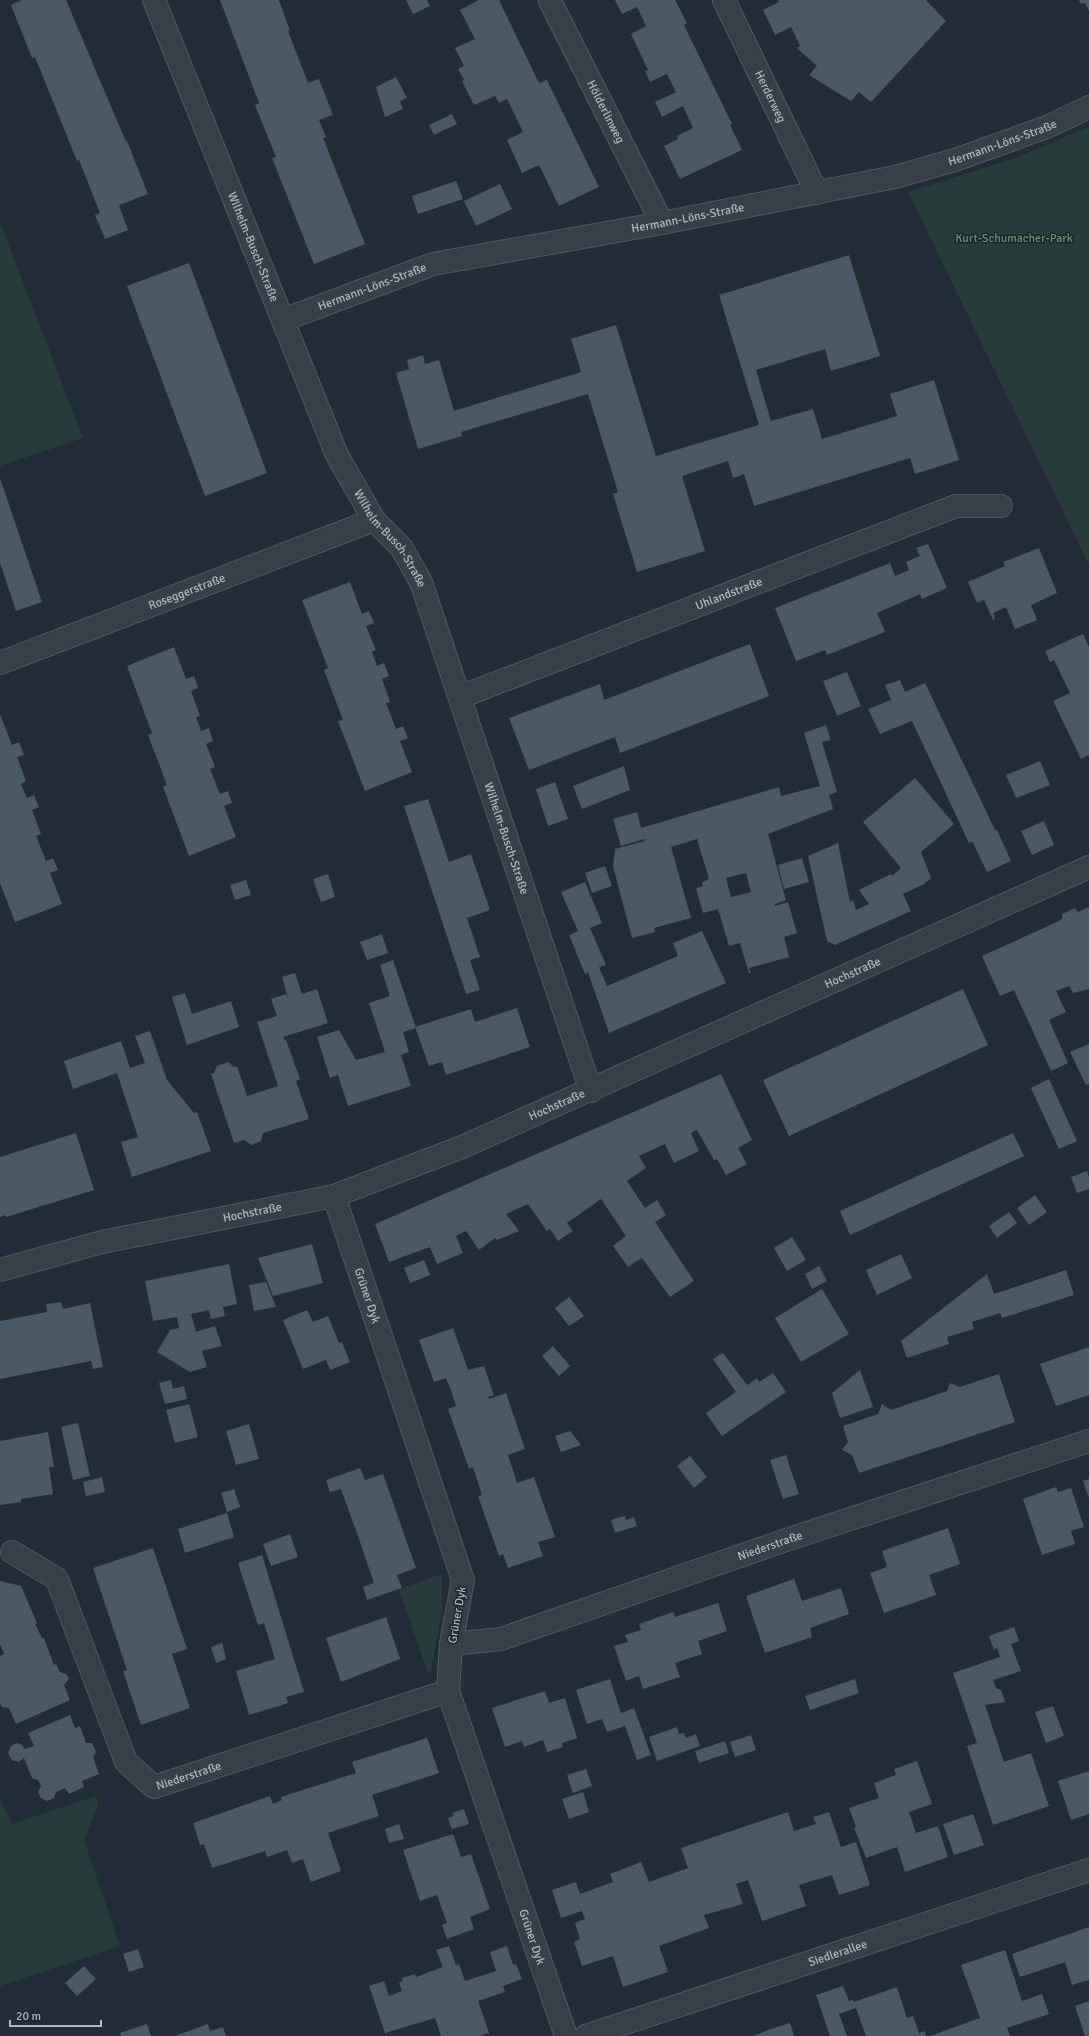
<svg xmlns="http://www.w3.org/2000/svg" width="1089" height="2036" font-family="Signika,sans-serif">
  <rect width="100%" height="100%" fill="#232d37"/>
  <path fill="#283c3b" d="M 1089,127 L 1089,565 L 908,192 L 1015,158 Z
    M 0,222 L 83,438 L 0,466 Z
    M 442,1574 L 442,1609 L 431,1671 L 428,1674 L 399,1589 Z
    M 96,1796 L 98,1805 L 84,1840 L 120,1946 L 0,1986 L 0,1797 L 12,1824 Z"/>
  <path fill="#4c5863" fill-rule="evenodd" d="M 22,0 L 66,0 L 126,142 L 127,141 L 148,194 L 119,205 L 128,230 L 105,239 L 95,215 L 100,213 L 79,160 L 77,161 L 35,57 L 32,58 L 11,5 Z
    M 220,0 L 279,0 L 290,31 L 288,31 L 308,83 L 319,79 L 333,115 L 319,120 L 326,137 L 323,138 L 365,244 L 314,264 L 272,158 L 276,157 L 255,105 L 259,103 Z
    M 406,0 L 427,0 L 430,6 L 413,14 Z
    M 479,0 L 499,0 L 539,83 L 547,80 L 599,187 L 559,206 L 539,165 L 522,173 L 507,140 L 523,132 L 507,99 L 499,103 L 495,96 L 474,105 L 462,81 L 464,80 L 458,69 L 464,66 L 455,48 L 475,39 L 460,10 Z
    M 615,0 L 675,0 L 687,23 L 684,25 L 732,124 L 730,125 L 742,150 L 680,179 L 664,146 L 678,139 L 677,136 L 693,128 L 683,106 L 662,117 L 655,102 L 676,92 L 667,74 L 650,82 L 645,71 L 648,70 L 631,34 L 646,26 L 637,7 L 622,14 Z
    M 778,0 L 926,0 L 946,21 L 871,102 L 859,92 L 851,101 L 809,75 L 817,66 L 797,48 L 800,46 L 791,27 L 775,35 L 763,10 L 779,2 Z
    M 1079,0 L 1089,0 L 1089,11 L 1085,3 L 1081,4 Z
    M 396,77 L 407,98 L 400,101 L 403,109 L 385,117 L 376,87 Z
    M 452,114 L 457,124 L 434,135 L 429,125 Z
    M 456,181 L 463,199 L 418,214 L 412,196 Z
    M 500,184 L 512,209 L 476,226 L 464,201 Z
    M 849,255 L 880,356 L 831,371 L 825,349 L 756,370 L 771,421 L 813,409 L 822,439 L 897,416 L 890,394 L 934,380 L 959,460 L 915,474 L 910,458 L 754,506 L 744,474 L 733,478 L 728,461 L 682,476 L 705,551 L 637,572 L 613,494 L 618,492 L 588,394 L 461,432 L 462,436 L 418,449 L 396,373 L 409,369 L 407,360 L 423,355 L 425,364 L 439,360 L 454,411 L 581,372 L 571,339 L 616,325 L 656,456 L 759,425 L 719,295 Z
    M 189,263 L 267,473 L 205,496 L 127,286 Z
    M 0,478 L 42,602 L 16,611 L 0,563 Z
    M 928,544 L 947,588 L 922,599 L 920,594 L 877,613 L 885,632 L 827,655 L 825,650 L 796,661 L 775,608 L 890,563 L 895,576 L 909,570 L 906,562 L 920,556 L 916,548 Z
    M 1039,548 L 1057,593 L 1031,605 L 1037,620 L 1015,629 L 1006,607 L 993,613 L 995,619 L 993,620 L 984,600 L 977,603 L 968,582 L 1005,566 L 1003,562 Z
    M 350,582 L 362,614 L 369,611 L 374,623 L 366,626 L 376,650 L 372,652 L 377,666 L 384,663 L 389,676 L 382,679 L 390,702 L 386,703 L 396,729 L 403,726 L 408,738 L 400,741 L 412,772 L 365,791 L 338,721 L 343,720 L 324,670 L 328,668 L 302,600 Z
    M 1083,634 L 1089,647 L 1089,755 L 1081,759 L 1053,701 L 1070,693 L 1054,660 L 1050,662 L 1045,651 Z
    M 750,644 L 769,696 L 620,753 L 615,737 L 529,770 L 509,718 L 600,684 L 604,700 Z
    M 174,647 L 186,679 L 194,676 L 198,688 L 191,691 L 200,716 L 196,717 L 201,731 L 209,728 L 213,741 L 206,744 L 215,767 L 210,769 L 220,794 L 228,791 L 232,803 L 224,806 L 236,837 L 189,856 L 163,787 L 167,785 L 148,735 L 152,733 L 127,666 Z
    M 847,672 L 861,706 L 837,716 L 823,681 Z
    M 900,680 L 905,692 L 925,683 L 995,830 L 997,830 L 1011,861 L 987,872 L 972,841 L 969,843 L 912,721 L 880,734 L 868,709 L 891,700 L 885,685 Z
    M 0,714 L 12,745 L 19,742 L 24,755 L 17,757 L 26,781 L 21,784 L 27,798 L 34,795 L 39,807 L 32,810 L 41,834 L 36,836 L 46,861 L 53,858 L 58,870 L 50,873 L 62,904 L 15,922 L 0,883 Z
    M 826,725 L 831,740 L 822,742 L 837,792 L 829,795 L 833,809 L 768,834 L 786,900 L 775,904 L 775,906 L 788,902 L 797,933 L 784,937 L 789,957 L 749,968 L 751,973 L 749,973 L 740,943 L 729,946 L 718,909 L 703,913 L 696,888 L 703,886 L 702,882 L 709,879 L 697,839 L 671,847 L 691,918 L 654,928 L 655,932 L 632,938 L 613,866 L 615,849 L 645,841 L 644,839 L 621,846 L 613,819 L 637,812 L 641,828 L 779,787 L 781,796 L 820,786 L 804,733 ZM 746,873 L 751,892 L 731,897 L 726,878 Z
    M 1040,761 L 1050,785 L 1016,798 L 1006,775 Z
    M 624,766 L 630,790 L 582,809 L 573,786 Z
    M 915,778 L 954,824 L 921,852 L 931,878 L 924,884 L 903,894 L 911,911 L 835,945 L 827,941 L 808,856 L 838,843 L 850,902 L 853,900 L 856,910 L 869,904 L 859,890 L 891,874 L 892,876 L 901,868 L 863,822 Z
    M 555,782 L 568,819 L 548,826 L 536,789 Z
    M 428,799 L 449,862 L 471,854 L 490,910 L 467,918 L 480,957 L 470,960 L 480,990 L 466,994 L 404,806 Z
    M 1044,821 L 1054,845 L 1032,855 L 1021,831 Z
    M 802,858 L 809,882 L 784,889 L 778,865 Z
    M 605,866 L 612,886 L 592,893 L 585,873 Z
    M 328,874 L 335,897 L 321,902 L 313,879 Z
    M 246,880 L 251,895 L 235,900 L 230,885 Z
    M 585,882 L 602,923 L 590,928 L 606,965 L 599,967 L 607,986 L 678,956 L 673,943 L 702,931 L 726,983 L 609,1033 L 588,972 L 585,974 L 569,935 L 578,931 L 561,892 Z
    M 1089,907 L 1089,989 L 1073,993 L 1069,986 L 1056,991 L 1066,1012 L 1049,1020 L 1068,1063 L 1051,1071 L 1014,990 L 1000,996 L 982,956 L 1057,922 L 1062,919 L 1062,914 L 1075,908 L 1078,912 Z
    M 382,934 L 388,953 L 367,960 L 360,942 Z
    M 393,960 L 416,1028 L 403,1032 L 409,1052 L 401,1055 L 411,1086 L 348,1106 L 338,1075 L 330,1078 L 317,1037 L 339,1030 L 356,1060 L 385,1052 L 369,1003 L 390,996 L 380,965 Z
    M 295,973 L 302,994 L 317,989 L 328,1023 L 283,1037 L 285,1041 L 286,1040 L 300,1079 L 296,1081 L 309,1119 L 263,1133 L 261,1141 L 251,1145 L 244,1140 L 234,1143 L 211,1074 L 214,1073 L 217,1066 L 228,1062 L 234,1067 L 237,1066 L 247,1096 L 278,1086 L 257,1022 L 277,1016 L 271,999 L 286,994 L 288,998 L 282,977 Z
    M 963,989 L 988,1045 L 789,1136 L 763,1080 Z
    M 185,993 L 192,1014 L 231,1001 L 239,1027 L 187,1045 L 172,997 Z
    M 517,1008 L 530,1047 L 446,1075 L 442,1062 L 429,1066 L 415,1027 L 471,1009 L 475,1022 Z
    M 150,1031 L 167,1080 L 194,1113 L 197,1112 L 211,1151 L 132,1177 L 121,1142 L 138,1137 L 117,1073 L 73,1089 L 64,1061 L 121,1041 L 130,1068 L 145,1063 L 135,1036 Z
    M 1089,1044 L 1089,1084 L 1086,1085 L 1070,1052 Z
    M 721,1074 L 752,1140 L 738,1148 L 747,1164 L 726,1175 L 717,1159 L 714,1160 L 697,1130 L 691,1133 L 699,1151 L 674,1163 L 665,1144 L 639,1156 L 646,1168 L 627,1181 L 645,1208 L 657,1200 L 666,1215 L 655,1222 L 694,1281 L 670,1297 L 642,1258 L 628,1267 L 613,1246 L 626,1236 L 601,1199 L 567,1223 L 573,1231 L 558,1241 L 550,1229 L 547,1231 L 528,1204 L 506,1214 L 519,1231 L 497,1240 L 495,1238 L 479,1250 L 466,1231 L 456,1236 L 463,1253 L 437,1264 L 430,1247 L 389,1262 L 375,1224 Z
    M 1049,1079 L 1077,1141 L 1059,1149 L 1031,1088 Z
    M 76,1133 L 94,1190 L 6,1217 L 5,1215 L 0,1217 L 0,1157 Z
    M 1013,1133 L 1024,1156 L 850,1235 L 840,1211 Z
    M 1087,1171 L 1089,1177 L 1089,1189 L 1077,1193 L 1071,1177 Z
    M 1035,1195 L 1047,1212 L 1029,1225 L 1017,1208 Z
    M 1009,1212 L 1017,1223 L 997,1238 L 989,1226 Z
    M 792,1237 L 806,1260 L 787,1271 L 774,1248 Z
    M 312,1244 L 323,1283 L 273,1296 L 258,1258 Z
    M 901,1254 L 912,1278 L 877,1295 L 866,1270 Z
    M 424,1260 L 430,1275 L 410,1283 L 404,1268 Z
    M 229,1264 L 237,1304 L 223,1307 L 225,1316 L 211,1319 L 209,1310 L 191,1314 L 196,1332 L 215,1326 L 222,1346 L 202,1351 L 207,1367 L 190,1372 L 157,1352 L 170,1330 L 179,1328 L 177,1317 L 153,1321 L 145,1281 Z
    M 819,1266 L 827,1281 L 812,1289 L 805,1274 Z
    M 1066,1270 L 1074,1295 L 1002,1318 L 1000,1313 L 972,1322 L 974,1329 L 947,1337 L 949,1344 L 907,1358 L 901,1341 L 987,1274 L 994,1294 Z
    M 266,1282 L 276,1307 L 254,1311 L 249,1285 Z
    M 822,1289 L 849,1334 L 801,1362 L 775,1318 Z
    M 569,1297 L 584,1316 L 569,1326 L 555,1308 Z
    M 61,1302 L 63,1309 L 90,1303 L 103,1367 L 93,1369 L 91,1361 L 0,1379 L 0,1321 L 47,1312 L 46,1304 Z
    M 307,1310 L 313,1322 L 328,1316 L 339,1343 L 342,1342 L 350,1362 L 330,1370 L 326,1360 L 303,1369 L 283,1320 Z
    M 453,1328 L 468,1370 L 484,1366 L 494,1395 L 488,1397 L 489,1399 L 506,1393 L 525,1449 L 508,1455 L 517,1483 L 534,1477 L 555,1537 L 538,1542 L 543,1556 L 508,1568 L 503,1554 L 499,1556 L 478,1496 L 482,1495 L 473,1467 L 469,1469 L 448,1409 L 456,1406 L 452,1393 L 446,1378 L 434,1382 L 419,1340 Z
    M 553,1346 L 570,1366 L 559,1376 L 542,1356 Z
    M 1089,1347 L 1089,1395 L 1056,1406 L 1040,1364 Z
    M 723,1353 L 747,1385 L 757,1378 L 759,1382 L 773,1373 L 786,1392 L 722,1436 L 706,1413 L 736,1392 L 713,1359 Z
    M 860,1370 L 873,1407 L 840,1418 L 832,1393 Z
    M 999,1374 L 1015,1422 L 859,1473 L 852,1455 L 842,1450 L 848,1442 L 843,1426 L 878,1414 L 882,1404 L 891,1410 L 947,1391 L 950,1383 L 960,1387 Z
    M 171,1380 L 173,1389 L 184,1386 L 187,1399 L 165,1404 L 159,1383 Z
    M 189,1404 L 198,1437 L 175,1443 L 166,1410 Z
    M 78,1423 L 90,1476 L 73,1480 L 61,1427 Z
    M 249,1424 L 259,1459 L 236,1465 L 226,1431 Z
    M 570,1431 L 581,1445 L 561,1452 L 555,1436 Z
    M 48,1432 L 54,1467 L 49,1467 L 53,1494 L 21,1499 L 21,1502 L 0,1505 L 0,1441 Z
    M 786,1455 L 799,1494 L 783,1499 L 770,1460 Z
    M 690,1456 L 707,1477 L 694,1488 L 677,1466 Z
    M 360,1468 L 365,1480 L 383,1474 L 416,1568 L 397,1575 L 402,1588 L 367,1600 L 363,1587 L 374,1583 L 358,1536 L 341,1489 L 330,1492 L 326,1480 Z
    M 102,1477 L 105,1492 L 86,1496 L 83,1482 Z
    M 1089,1479 L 1089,1498 L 1083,1481 Z
    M 1056,1487 L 1058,1492 L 1071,1488 L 1084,1527 L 1071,1531 L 1075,1544 L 1042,1555 L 1023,1499 Z
    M 234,1489 L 240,1507 L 227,1512 L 221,1493 Z
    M 227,1513 L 234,1537 L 185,1553 L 178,1529 Z
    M 625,1516 L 626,1520 L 634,1517 L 637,1526 L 615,1533 L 611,1520 Z
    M 948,1528 L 960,1564 L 929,1575 L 936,1595 L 884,1613 L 870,1573 L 887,1567 L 882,1551 Z
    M 290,1534 L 298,1557 L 271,1566 L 263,1544 Z
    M 153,1548 L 187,1649 L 172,1654 L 190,1708 L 141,1725 L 123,1671 L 127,1670 L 93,1568 Z
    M 262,1555 L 304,1692 L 286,1697 L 288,1703 L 249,1715 L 236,1671 L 275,1659 L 264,1623 L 258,1625 L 238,1563 Z
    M 794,1579 L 802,1601 L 841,1588 L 849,1614 L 810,1628 L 812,1637 L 765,1653 L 746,1596 Z
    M 0,1581 L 21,1586 L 37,1623 L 35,1624 L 42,1638 L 44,1638 L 54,1665 L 56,1664 L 60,1672 L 66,1674 L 69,1679 L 64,1685 L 70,1700 L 16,1724 L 9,1708 L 2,1707 L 0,1703 L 0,1656 L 4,1654 L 0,1644 Z
    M 718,1603 L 727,1631 L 698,1641 L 702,1654 L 675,1663 L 680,1677 L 643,1689 L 639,1676 L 626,1681 L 614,1646 L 628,1642 L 625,1635 L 641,1630 L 639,1624 L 673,1612 L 675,1617 Z
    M 386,1617 L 400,1659 L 341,1682 L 326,1638 Z
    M 1014,1627 L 1019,1641 L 1011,1644 L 1021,1671 L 993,1680 L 996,1688 L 1001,1690 L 1005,1702 L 985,1705 L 1004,1762 L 1031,1753 L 1049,1806 L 993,1825 L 967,1746 L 977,1743 L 953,1673 L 1000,1657 L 997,1648 L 994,1650 L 989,1636 Z
    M 222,1643 L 226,1659 L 216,1663 L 211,1647 Z
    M 610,1679 L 621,1713 L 634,1708 L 651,1755 L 637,1760 L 625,1726 L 607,1732 L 602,1719 L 587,1724 L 576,1690 Z
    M 855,1679 L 859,1693 L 810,1710 L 805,1696 Z
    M 545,1691 L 549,1703 L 565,1698 L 577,1738 L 562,1743 L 563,1747 L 547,1752 L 543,1740 L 524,1747 L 522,1741 L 505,1747 L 492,1708 Z
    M 1053,1706 L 1064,1736 L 1046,1743 L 1035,1712 Z
    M 70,1715 L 75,1728 L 80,1726 L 86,1743 L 92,1743 L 96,1752 L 93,1757 L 99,1774 L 82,1781 L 84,1787 L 69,1794 L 65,1788 L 56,1792 L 54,1798 L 47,1801 L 41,1798 L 38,1792 L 41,1786 L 38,1780 L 32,1778 L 24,1758 L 19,1762 L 12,1760 L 8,1753 L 11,1746 L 17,1743 L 22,1745 L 25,1749 L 34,1746 L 28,1733 Z
    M 677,1727 L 679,1734 L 684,1733 L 686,1738 L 696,1734 L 700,1746 L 657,1761 L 649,1737 Z
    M 751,1735 L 756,1750 L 735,1757 L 730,1742 Z
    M 427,1738 L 439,1773 L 372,1795 L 379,1816 L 328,1833 L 341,1871 L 311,1882 L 303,1859 L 292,1863 L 287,1850 L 267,1857 L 265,1851 L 212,1868 L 204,1844 L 200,1845 L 193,1823 L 270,1796 L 273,1804 L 282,1800 L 281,1797 L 356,1773 L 352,1762 Z
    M 725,1741 L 729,1753 L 699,1763 L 695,1751 Z
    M 917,1761 L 932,1804 L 909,1812 L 916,1833 L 938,1826 L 948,1857 L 905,1872 L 897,1847 L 866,1858 L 854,1828 L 856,1827 L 849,1808 L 879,1798 L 874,1783 L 896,1775 L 894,1769 Z
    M 586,1769 L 592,1786 L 573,1793 L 567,1775 Z
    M 1089,1771 L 1089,1814 L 1071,1820 L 1058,1781 Z
    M 583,1792 L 589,1812 L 569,1819 L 562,1799 Z
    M 464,1809 L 469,1824 L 452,1829 L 448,1818 L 454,1816 L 452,1813 Z
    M 788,1812 L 794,1831 L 816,1824 L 813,1817 L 829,1812 L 841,1847 L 856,1842 L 870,1885 L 839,1895 L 832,1875 L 799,1885 L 806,1906 L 762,1921 L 748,1880 L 736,1884 L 743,1904 L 704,1915 L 709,1928 L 659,1946 L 668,1972 L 623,1987 L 613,1956 L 582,1966 L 574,1942 L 580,1939 L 575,1923 L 585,1919 L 582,1911 L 561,1918 L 552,1890 L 576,1882 L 580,1894 L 613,1882 L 610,1874 L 641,1862 L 649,1882 L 688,1868 L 681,1848 Z
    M 973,1814 L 984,1845 L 954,1855 L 943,1824 Z
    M 399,1824 L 404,1839 L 389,1843 L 385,1829 Z
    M 453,1834 L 461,1857 L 471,1854 L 490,1909 L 470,1917 L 474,1929 L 447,1939 L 442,1925 L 447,1923 L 437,1895 L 420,1901 L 403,1850 Z
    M 1089,1927 L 1089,1980 L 1072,1985 L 1065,1962 L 1020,1977 L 1012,1954 Z
    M 449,1946 L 456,1965 L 459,1964 L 465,1981 L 496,1971 L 490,1952 L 507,1946 L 513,1965 L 516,1964 L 522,1979 L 503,1986 L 505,1992 L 478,2001 L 489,2033 L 479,2036 L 441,2036 L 435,2018 L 385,2033 L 369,1986 L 384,1981 L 389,1996 L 402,1991 L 399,1983 L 403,1981 L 402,1978 L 415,1974 L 416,1977 L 443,1967 L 436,1950 Z
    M 138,1949 L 144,1967 L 129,1972 L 123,1954 Z
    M 1005,1950 L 1022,2001 L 1042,1994 L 1049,2014 L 1007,2028 L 1010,2036 L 930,2036 L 980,2018 L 961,1965 Z
    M 84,1966 L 96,1979 L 77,1996 L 65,1983 Z
    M 843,1986 L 849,2001 L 853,2000 L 854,2002 L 897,1987 L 907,2018 L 913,2016 L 919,2033 L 925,2031 L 926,2036 L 866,2036 L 856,2008 L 839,2014 L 847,2036 L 830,2036 L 816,1995 Z
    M 1089,2001 L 1089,2036 L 1085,2036 L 1075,2006 Z
    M 790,2023 L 794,2036 L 753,2036 L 768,2030 Z
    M 147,2024 L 151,2036 L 121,2036 L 120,2033 Z
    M 208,2024 L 210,2031 L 223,2027 L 226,2036 L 175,2036 Z"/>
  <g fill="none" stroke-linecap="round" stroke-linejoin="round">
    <defs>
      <g id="minor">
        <path id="s1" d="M 154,0 L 337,455 L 374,520 L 401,547 L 421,582 L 591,1091"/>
        <path id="s2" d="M 724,0 L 817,193"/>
        <path id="s3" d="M 550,1 L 662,223"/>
        <path id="s4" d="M 283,320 L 433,264 L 662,223 L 895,177 L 955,160 L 1047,127 L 1089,107"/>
        <path id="s5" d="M 0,663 L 374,520"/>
        <path id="s6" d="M 460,697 L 956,506 L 1001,506"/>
        <path id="s7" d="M 334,1196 L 463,1580 L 451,1644 L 448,1691 L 566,2036"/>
        <path id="s8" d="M 0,1270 L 102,1242 L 334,1196 L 462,1147 L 1089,867"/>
        <path id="s9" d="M 12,1552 L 57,1579 L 126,1762 L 154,1787 L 448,1691"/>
        <path id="s10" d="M 451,1644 L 501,1639 L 786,1540 L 1089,1441"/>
        <path id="s11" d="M 586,2036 L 1089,1870"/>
      </g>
    </defs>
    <use href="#minor" stroke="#515a63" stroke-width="24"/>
    <use href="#minor" stroke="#373f48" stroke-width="22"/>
  </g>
  <g text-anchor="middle" stroke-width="3" stroke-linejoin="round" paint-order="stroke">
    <g font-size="12" fill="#b1bac4" stroke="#1c242d">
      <text dy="4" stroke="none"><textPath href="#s2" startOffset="107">Herderweg</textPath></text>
      <text dy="4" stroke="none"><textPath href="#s3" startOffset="124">Hölderlinweg</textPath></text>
      <text dy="4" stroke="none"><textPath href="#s4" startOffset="743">Hermann-Löns-Straße</textPath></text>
      <text dy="4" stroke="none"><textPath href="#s4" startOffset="419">Hermann-Löns-Straße</textPath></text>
      <text dy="4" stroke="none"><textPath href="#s1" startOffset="266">Wilhelm-Busch-Straße</textPath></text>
      <text dy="4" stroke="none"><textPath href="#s4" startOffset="95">Hermann-Löns-Straße</textPath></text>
      <text dy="4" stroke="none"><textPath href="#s1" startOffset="590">Wilhelm-Busch-Straße</textPath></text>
      <text dy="4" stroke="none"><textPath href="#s5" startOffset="200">Roseggerstraße</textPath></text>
      <text dy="4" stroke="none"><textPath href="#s6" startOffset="288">Uhlandstraße</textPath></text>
      <text dy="4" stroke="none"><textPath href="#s1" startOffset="914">Wilhelm-Busch-Straße</textPath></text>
      <text dy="4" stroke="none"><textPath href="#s8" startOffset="907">Hochstraße</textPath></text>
      <text dy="4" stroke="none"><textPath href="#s8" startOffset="583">Hochstraße</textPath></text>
      <text dy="4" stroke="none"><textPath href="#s8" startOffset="259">Hochstraße</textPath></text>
      <text dy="4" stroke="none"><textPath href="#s7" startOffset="105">Grüner Dyk</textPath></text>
      <text dy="4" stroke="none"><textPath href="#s10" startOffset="335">Niederstraße</textPath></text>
      <text transform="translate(457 1615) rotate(-80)" y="4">Grüner Dyk</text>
      <text dy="4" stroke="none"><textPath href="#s9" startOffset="322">Niederstraße</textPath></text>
      <text dy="4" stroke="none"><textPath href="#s7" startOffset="777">Grüner Dyk</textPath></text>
      <text dy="4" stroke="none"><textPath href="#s11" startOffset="265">Siedlerallee</textPath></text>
    </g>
    <g font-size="12" fill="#6b9371" stroke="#1c242d">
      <text x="1014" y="242">Kurt-Schumacher-Park</text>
    </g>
  </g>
  <path d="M10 2020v6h91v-6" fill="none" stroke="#b1bac4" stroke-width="2"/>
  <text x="16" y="2020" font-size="12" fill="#b1bac4" stroke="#1c242d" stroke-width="3" paint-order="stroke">20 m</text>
</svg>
